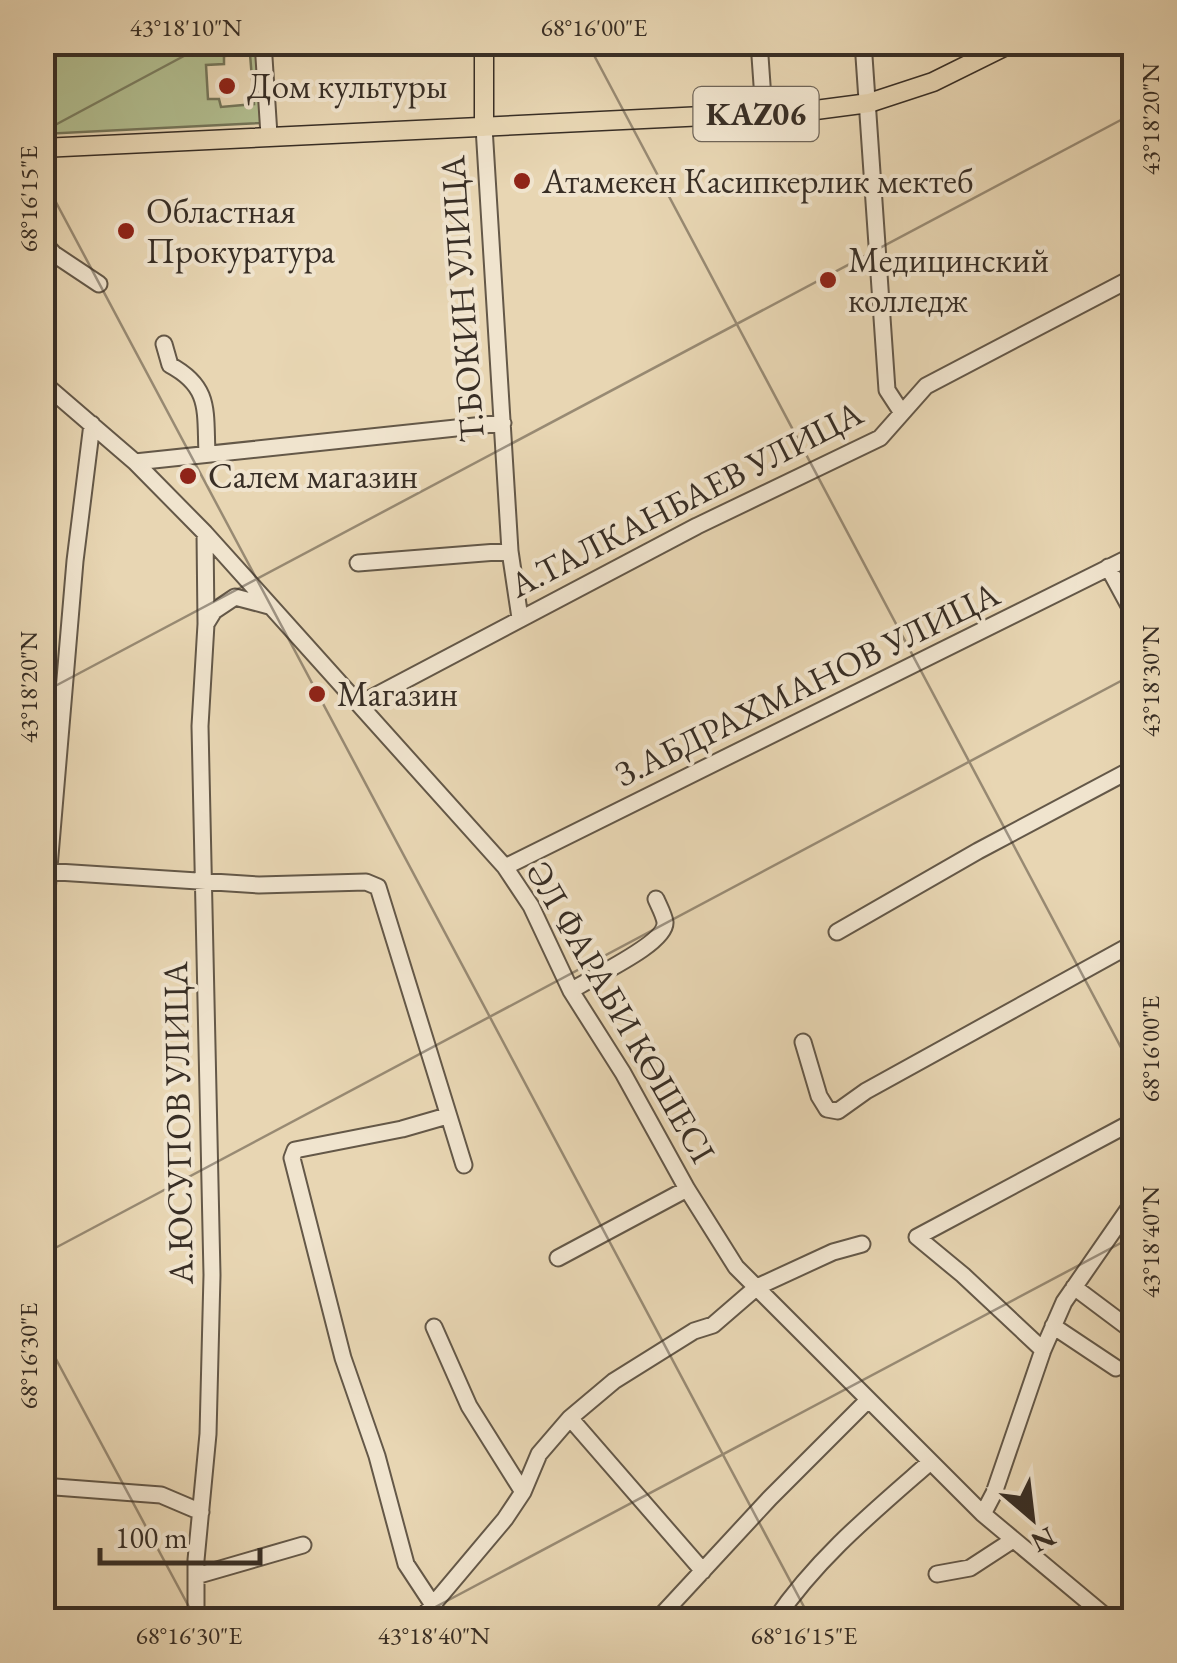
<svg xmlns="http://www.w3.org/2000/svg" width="1177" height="1663" font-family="'EB Garamond',serif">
  <rect width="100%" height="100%" fill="#e8d6b3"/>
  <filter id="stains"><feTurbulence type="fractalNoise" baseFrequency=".002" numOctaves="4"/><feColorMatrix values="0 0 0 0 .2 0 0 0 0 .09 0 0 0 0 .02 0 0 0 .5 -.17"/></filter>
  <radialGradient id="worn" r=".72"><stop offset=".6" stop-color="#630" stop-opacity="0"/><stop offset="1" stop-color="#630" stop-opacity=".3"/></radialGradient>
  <path fill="#b2be90" stroke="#75765a" stroke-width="2.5" fill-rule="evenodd" d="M 43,43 L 256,43 L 261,123 L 43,134 ZM 250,54 L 254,104 L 221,107 L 219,99 L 208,99 L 206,65 L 224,64 L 224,56 Z"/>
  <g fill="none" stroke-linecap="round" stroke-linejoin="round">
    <defs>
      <path id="minor" d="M 263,42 L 269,135
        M 759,42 L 764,113
        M 863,42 L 887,390 L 902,413
        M 484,127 L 510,551 L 520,618
        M 42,241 L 54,254 L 99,284
        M 164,344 L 170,365 C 211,387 205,411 207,453
        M 42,382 L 135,462 L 205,533 L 505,867 L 531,906 L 571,991 L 623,1073 L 687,1189 L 736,1267 L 983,1514 L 1110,1620
        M 135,462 L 503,423
        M 358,563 L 510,551
        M 1108,567 L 1134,615
        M 206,624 L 214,611 L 235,597 L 269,606
        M 360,704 L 697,526 L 880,438 L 926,386 L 1134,277
        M 505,867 L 1134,555
        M 42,871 L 259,885 L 366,882 L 378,887 L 464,1165
        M 837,932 L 978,851 L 1134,768
        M 42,950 L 75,561 L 92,424
        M 571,991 C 589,978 667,944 665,922 C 664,915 659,906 656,899
        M 803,1042 L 819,1096 L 827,1109 L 838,1111 L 866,1091 L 1134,943
        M 558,1258 L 687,1189
        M 1074,1287 L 1134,1332
        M 1053,1326 L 1116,1368
        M 434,1327 L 469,1406 L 523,1492
        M 1043,1350 L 963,1275 L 917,1237 L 1134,1121
        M 570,1418 L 703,1571
        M 42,1486 L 161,1495 L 201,1512
        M 983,1514 L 994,1493 L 1043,1350 L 1064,1302 L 1134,1201
        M 937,1574 L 970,1568 L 1013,1540
        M 196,1576 L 303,1545
        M 433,1605 L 406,1564 L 377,1456 L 343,1358 L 292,1158 L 295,1150 L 402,1129 L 447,1116
        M 196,1620 L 196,1560 L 208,1434 L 212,1275 L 200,726 L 206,624 L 205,533
        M 420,1620 L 505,1519 L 523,1492 L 539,1454 L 570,1418 L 614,1381 L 694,1331 L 713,1325 L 757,1287 L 833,1252 L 862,1244
        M 657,1620 L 770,1498 L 867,1401
        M 775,1620 C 817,1558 873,1512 929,1463"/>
      <path id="major" d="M 484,42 L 484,127
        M 42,148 L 808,111 L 869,103 L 933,82 L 1014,42"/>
    </defs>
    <use href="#minor" stroke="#645848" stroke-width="19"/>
    <use href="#major" stroke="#382e25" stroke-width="21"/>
    <use href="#minor" stroke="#f0e4ce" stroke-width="15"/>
    <use href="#major" stroke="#e8d6b3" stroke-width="18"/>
  </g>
  <path fill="none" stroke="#382e25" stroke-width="2.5" stroke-opacity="0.45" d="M 587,42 L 1134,1072M 42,132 L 210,42M 42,176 L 811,1620M 42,693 L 1134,113M 42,1255 L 1134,674M 42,1333 L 196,1620M 411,1620 L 1134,1236"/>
  <g fill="#8f2418" stroke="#f0e4ce" stroke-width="4">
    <circle cx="227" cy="86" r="10"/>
    <circle cx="522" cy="181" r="10"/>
    <circle cx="126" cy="231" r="10"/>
    <circle cx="828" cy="280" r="10"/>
    <circle cx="188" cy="476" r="10"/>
    <circle cx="317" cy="694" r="10"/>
  </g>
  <g text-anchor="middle" stroke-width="8" stroke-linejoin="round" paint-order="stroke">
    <rect fill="#f0e4ce" stroke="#6f6558" stroke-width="2.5" x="693.5" y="87" width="125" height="54" rx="8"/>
    <g font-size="32" font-weight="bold" fill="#382e25">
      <text x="756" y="125">KАZ06</text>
    </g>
    <g font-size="35" fill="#382e25" stroke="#f0e4ce" text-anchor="start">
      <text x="247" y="98">Дом культуры</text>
      <text x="542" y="193">Атамекен Касипкерлик мектеб</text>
      <text x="146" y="223">Областная<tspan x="146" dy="40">Прокуратура</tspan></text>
      <text x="848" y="272">Медицинский<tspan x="848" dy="40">колледж</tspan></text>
      <text x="208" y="488">Салем магазин</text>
      <text x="337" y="706">Магазин</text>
    </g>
    <g font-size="35" fill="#382e25" stroke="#f0e4ce">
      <text transform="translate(462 299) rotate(-94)" y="12">Т.БОКИН УЛИЦА</text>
      <text transform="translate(686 499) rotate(-27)" y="12">А.ТАЛКАНБАЕВ УЛИЦА</text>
      <text transform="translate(807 684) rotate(-26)" y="12">З.АБДРАХМАНОВ УЛИЦА</text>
      <text transform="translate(621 1012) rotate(60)" y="12">ӘЛ ФАРАБИ КӨШЕСІ</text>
      <text transform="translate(178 1123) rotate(-91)" y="12">А.ЮСУПОВ УЛИЦА</text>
    </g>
  </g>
  <rect width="1177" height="1663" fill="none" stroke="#e8d6b3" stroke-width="110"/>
  <g transform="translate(1032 1518) rotate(152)" stroke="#f0e4ce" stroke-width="8" paint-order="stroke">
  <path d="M0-8L18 38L0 25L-18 38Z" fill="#382e25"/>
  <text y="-15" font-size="28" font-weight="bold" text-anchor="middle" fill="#382e25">N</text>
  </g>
  <path d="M100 1548v15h160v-15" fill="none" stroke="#382e25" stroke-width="5"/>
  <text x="115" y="1548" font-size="30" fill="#382e25" stroke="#f0e4ce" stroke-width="8" paint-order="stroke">100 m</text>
  <rect x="55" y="55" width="1067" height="1553" fill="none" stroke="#382e25" stroke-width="4"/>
  <g font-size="25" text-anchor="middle" fill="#382e25">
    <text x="186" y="36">43°18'10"N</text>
    <text x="594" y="36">68°16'00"E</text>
    <text transform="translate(1150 119) rotate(-90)" y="9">43°18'20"N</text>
    <text transform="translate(28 199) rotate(-90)" y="9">68°16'15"E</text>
    <text transform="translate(1150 681) rotate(-90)" y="9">43°18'30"N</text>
    <text transform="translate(28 687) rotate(-90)" y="9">43°18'20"N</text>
    <text transform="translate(1150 1049) rotate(-90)" y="9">68°16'00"E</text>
    <text transform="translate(1150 1242) rotate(-90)" y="9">43°18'40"N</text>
    <text transform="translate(28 1356) rotate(-90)" y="9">68°16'30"E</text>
    <text x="189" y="1644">68°16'30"E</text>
    <text x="434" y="1644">43°18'40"N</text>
    <text x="804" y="1644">68°16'15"E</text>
  </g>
  <rect width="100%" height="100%" filter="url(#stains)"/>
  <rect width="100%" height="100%" fill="url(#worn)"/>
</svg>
